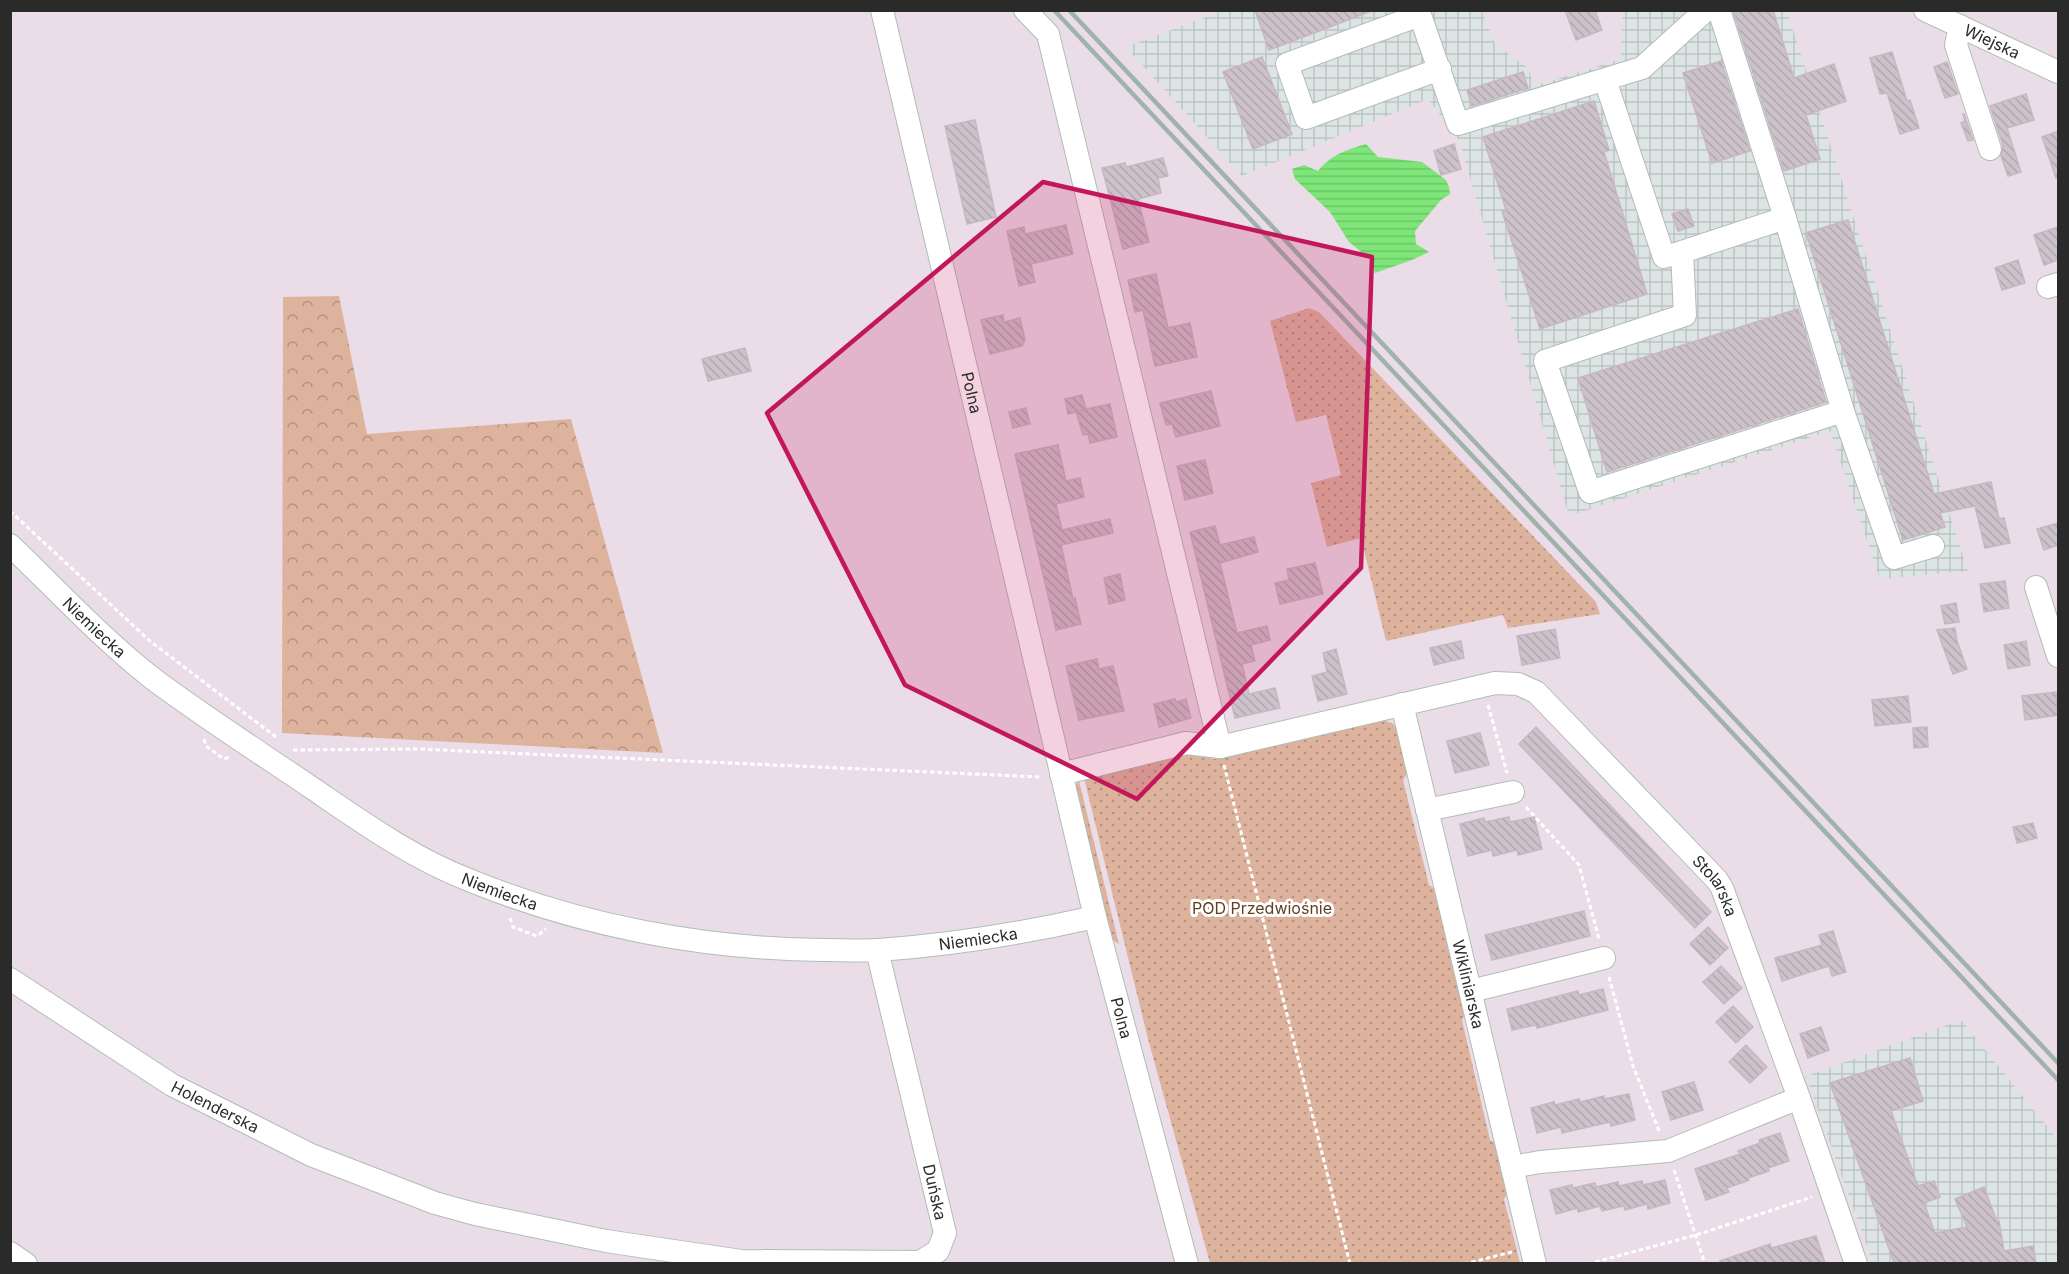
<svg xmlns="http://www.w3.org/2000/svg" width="2069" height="1274" font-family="Inter,sans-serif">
  <defs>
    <pattern id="industrial-grid" width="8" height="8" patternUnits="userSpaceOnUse" patternTransform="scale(1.5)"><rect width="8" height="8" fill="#dde4e4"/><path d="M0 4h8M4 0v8" fill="none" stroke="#bec4c4"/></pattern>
    <pattern id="grass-dots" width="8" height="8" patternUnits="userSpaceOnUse" patternTransform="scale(1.5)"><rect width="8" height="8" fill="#deb39e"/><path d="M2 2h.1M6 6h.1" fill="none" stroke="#b49281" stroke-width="1.8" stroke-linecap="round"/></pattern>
    <pattern id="forest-crowns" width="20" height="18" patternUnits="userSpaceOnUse" patternTransform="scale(1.5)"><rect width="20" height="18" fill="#deb39e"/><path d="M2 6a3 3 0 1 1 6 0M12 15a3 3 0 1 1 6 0" fill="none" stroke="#b49281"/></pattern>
    <pattern id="water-rules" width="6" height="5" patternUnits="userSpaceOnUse" patternTransform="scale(1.5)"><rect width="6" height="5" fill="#7ee678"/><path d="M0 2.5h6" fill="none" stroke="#6dc568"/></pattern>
    <pattern id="building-back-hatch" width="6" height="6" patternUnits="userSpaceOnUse" patternTransform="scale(1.5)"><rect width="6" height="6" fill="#cec2ca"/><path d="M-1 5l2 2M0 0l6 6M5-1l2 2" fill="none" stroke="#b1a7ae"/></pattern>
  </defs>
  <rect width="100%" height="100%" fill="#ebdde8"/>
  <path fill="url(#industrial-grid)" d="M 1222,11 L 1482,11 L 1495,44 L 1528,68 L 1534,86 L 1621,59 L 1623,11 L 1787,11 L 1968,571 L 1880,579 L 1830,431 L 1569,516 L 1459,140 L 1428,99 L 1242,176 L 1126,47 Z
    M 1961,1020 L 2058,1140 L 2058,1263 L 1873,1263 L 1806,1076 Z"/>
  <path fill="url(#grass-dots)" d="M 1309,308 L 1319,312 L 1596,602 L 1600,614 L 1508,628 L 1503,615 L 1386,641 L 1361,538 L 1327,547 L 1311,483 L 1341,475 L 1326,415 L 1296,422 L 1270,321 Z
    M 1382,720 L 1392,723 L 1397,728 L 1409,771 L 1403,780 L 1429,885 L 1438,891 L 1467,1012 L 1462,1020 L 1490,1140 L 1499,1145 L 1510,1191 L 1504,1199 L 1520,1263 L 1210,1263 L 1148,1039 L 1084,778 L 1189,752 L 1215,759 Z
    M 1079,781 L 1119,944 L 1111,939 L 1074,786 Z"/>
  <path fill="url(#forest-crowns)" d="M 339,296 L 367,434 L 571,419 L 663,753 L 282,733 L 283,297 Z"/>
  <path fill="url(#water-rules)" d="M 1366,144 L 1378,157 L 1422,162 L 1446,180 L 1449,187 L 1450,194 L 1441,200 L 1415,231 L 1416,244 L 1429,252 L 1412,260 L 1375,273 L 1370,259 L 1349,242 L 1330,212 L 1295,179 L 1292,169 L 1304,165 L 1318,171 C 1331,155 1346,150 1366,144 Z"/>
  <path fill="url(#building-back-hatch)" stroke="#c7b7c2" stroke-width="1.5" d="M 1255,10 L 1369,10 L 1369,12 L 1269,50 Z
    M 1565,10 L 1595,10 L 1602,30 L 1576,40 Z
    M 1733,10 L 1773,10 L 1794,78 L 1834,64 L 1846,101 L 1806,115 L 1820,159 L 1784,171 Z
    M 1892,52 L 1907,101 L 1910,100 L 1919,128 L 1900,134 L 1887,93 L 1880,94 L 1870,58 Z
    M 1262,57 L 1292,134 L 1253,149 L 1223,72 Z
    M 1721,61 L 1750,151 L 1712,163 L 1683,73 Z
    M 1947,62 L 1958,94 L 1945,98 L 1934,67 Z
    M 1523,72 L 1528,88 L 1472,106 L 1467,90 Z
    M 2026,94 L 2034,120 L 2007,128 L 2021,172 L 2008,176 L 2001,156 L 2003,145 L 1990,106 Z
    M 1594,101 L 1609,150 L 1604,152 L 1647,294 L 1540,329 L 1502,211 L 1506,210 L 1483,137 Z
    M 1963,114 L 1964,114 L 1973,140 L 1968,141 L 1961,123 L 1965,121 Z
    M 975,120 L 996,217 L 967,224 L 945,126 Z
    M 2058,131 L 2058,178 L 2056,178 L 2042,137 Z
    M 1454,144 L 1461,169 L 1441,175 L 1434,151 Z
    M 1163,158 L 1168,176 L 1158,178 L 1161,193 L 1138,199 L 1149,242 L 1123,249 L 1102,168 L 1125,163 L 1126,167 Z
    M 1688,209 L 1694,226 L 1678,231 L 1672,214 Z
    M 1848,220 L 1934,494 L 1991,482 L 1999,519 L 2004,518 L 2010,543 L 1985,548 L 1975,506 L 1940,513 L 1945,527 L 1903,540 L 1806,233 Z
    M 1066,225 L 1073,254 L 1031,264 L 1035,282 L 1019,286 L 1007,231 L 1024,227 L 1025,234 Z
    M 2058,227 L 2058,260 L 2044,265 L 2034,235 Z
    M 2018,260 L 2025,283 L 2002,290 L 1995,268 Z
    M 1156,274 L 1168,328 L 1190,323 L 1197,357 L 1155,366 L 1143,310 L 1135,312 L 1128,280 Z
    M 1798,309 L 1826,402 L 1607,472 L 1578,378 Z
    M 1003,315 L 1004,322 L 1020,318 L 1025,340 L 1022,346 L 990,354 L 981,320 Z
    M 745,348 L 751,371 L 708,381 L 702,359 Z
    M 1211,391 L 1220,426 L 1176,437 L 1172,424 L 1166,425 L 1160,403 Z
    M 1082,395 L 1086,409 L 1078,411 L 1110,404 L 1117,437 L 1090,443 L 1088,434 L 1083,435 L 1076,412 L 1068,414 L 1065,399 Z
    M 1026,408 L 1030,424 L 1013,428 L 1009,412 Z
    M 1058,445 L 1066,481 L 1080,478 L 1084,497 L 1056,504 L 1062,530 L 1110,519 L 1113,533 L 1061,545 L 1073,599 L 1075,598 L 1081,624 L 1056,630 L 1015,454 Z
    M 1205,460 L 1213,493 L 1185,500 L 1177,466 Z
    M 2058,523 L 2058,545 L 2044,550 L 2037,529 Z
    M 1215,526 L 1220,545 L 1254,537 L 1258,552 L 1220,563 L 1237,633 L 1267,626 L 1270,640 L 1251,645 L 1255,661 L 1242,664 L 1249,694 L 1275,688 L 1280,708 L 1235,718 L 1190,532 Z
    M 1315,563 L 1323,594 L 1280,604 L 1275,583 L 1289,580 L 1287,569 Z
    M 1120,574 L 1125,600 L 1109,604 L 1104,578 Z
    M 2005,581 L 2009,608 L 1984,612 L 1980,584 Z
    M 1956,603 L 1959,622 L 1945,624 L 1941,606 Z
    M 1955,628 L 1957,641 L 1967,669 L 1953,674 L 1937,630 Z
    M 1555,629 L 1560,658 L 1522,665 L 1517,636 Z
    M 1461,641 L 1464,658 L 1434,665 L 1430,648 Z
    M 2026,641 L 2030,665 L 2008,669 L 2004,645 Z
    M 1336,649 L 1347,694 L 1318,701 L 1312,676 L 1327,672 L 1323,653 Z
    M 1097,659 L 1099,669 L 1113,666 L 1124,711 L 1079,720 L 1066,666 Z
    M 2056,692 L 2058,715 L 2025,720 L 2022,696 Z
    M 1908,696 L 1911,722 L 1875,726 L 1872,700 Z
    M 1175,699 L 1176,702 L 1186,699 L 1191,718 L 1159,727 L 1154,704 Z
    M 1536,727 L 1711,912 L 1695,928 L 1519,744 Z
    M 1927,727 L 1928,747 L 1914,748 L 1913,728 Z
    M 1480,733 L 1489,765 L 1455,773 L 1447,741 Z
    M 1509,817 L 1510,822 L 1534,817 L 1542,849 L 1518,855 L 1517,850 L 1493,856 L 1492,850 L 1468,856 L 1460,824 L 1484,818 L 1485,822 Z
    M 2033,823 L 2037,838 L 2017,843 L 2013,827 Z
    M 1584,911 L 1590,936 L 1492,960 L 1485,935 Z
    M 1708,927 L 1728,948 L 1710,965 L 1690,944 Z
    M 1833,931 L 1846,972 L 1832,976 L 1829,966 L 1782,981 L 1775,958 L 1822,945 L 1819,935 Z
    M 1721,966 L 1742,988 L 1724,1004 L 1703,982 Z
    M 1603,989 L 1608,1010 L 1537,1028 L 1536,1025 L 1512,1030 L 1507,1009 L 1578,991 L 1579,995 Z
    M 1733,1006 L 1753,1027 L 1736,1043 L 1716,1022 Z
    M 1821,1027 L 1829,1050 L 1808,1058 L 1800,1034 Z
    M 1746,1045 L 1767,1067 L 1750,1083 L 1729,1062 Z
    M 1910,1058 L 1923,1101 L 1891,1111 L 1918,1186 L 1934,1181 L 1940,1197 L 1924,1203 L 1935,1233 L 1967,1227 L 1955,1199 L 1984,1187 L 1997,1222 L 1999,1221 L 2004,1251 L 2033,1246 L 2036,1263 L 1894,1263 L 1830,1083 Z
    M 1694,1082 L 1703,1110 L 1671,1120 L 1662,1092 Z
    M 1629,1094 L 1635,1120 L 1611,1126 L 1610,1122 L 1562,1133 L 1561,1127 L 1537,1133 L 1531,1108 L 1554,1102 L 1555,1105 L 1579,1099 L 1580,1102 L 1604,1096 L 1604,1099 Z
    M 1780,1133 L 1789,1161 L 1768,1168 L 1769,1171 L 1748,1178 L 1749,1180 L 1727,1188 L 1729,1192 L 1706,1200 L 1695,1169 L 1740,1154 L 1738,1151 L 1760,1143 L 1759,1140 Z
    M 1665,1180 L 1670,1203 L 1648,1209 L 1647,1204 L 1625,1210 L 1624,1206 L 1602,1211 L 1600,1206 L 1578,1212 L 1578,1208 L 1556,1214 L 1550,1190 L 1572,1185 L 1573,1188 L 1595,1183 L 1596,1187 L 1618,1182 L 1619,1186 L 1642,1181 L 1643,1185 Z
    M 1816,1236 L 1825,1263 L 1721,1263 L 1720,1261 L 1770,1244 L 1771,1248 Z"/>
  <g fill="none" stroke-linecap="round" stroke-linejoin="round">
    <defs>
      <g id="minor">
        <path id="s1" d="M 882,10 L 1095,917 L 1187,1264"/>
        <path d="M 1025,10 L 1048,34 L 1220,747"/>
        <path d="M 1719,10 L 1785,218 L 1682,252 L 1685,315 L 1545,361 L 1590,492 L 1843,411 L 1894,558 L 1933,546"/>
        <path id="s2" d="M 1925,10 L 2058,72"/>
        <path d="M 1960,26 L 1956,45 L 1990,149"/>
        <path d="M 1440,69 L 1306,118 L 1287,64 L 1420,15 L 1458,124 L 1642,68 L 1706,10"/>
        <path d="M 1605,80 L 1664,257 L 1682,252"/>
        <path d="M 1785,218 L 1843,411"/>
        <path d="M 2048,287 L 2058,284"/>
        <path id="s3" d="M 10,545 C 57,590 101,638 152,678 C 204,717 259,752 312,788 C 362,822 412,858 469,880 C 581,926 704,949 824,950 C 842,950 861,951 879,950 C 952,945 1024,933 1095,917"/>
        <path d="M 2036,587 L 2058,656"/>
        <path id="s4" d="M 1402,704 L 1535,1264"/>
        <path id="s5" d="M 1061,774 L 1186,743 L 1220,747 L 1495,683 L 1518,684 L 1536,692 L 1717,880 L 1722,888 L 1799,1098 L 1856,1264"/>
        <path d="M 1427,810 L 1513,792"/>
        <path id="s6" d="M 10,979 L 172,1085 L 311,1155 L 435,1203 L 475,1214 L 606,1241 L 741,1261 L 920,1262 L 938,1251 L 945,1233 L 877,950"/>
        <path d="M 1471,991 L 1604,958"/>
        <path d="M 1512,1167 L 1540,1162 L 1668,1151 L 1799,1098"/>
        <path d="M 10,1253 L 26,1264"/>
      </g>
    </defs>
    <use href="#minor" stroke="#b1bdb7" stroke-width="24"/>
    <path stroke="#fff" stroke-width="3" stroke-dasharray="4.5 3" stroke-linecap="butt" d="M 10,511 L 150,641 L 276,737
      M 1488,705 L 1507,773
      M 204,739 L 206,746 L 224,759 L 229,757
      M 293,750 L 418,749 L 1041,777
      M 1224,765 L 1350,1264
      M 1526,807 L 1579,865 L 1599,939
      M 510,918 L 513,927 L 537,936 L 546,929
      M 1609,977 L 1633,1066 L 1660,1133
      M 1674,1170 L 1705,1264
      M 1464,1264 L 1512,1252
      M 1588,1264 L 1696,1235 L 1812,1197"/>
    <use href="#minor" stroke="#fff" stroke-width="22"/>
    <path stroke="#a0b3aa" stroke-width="4.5" d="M 1054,10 L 2058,1080
      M 1069,10 L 2058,1063"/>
  </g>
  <path fill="#c2185b" fill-opacity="0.2" stroke="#c2185b" stroke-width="4.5" stroke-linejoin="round" d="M 1043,182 L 1372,257 L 1361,568 L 1137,799 L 905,685 L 767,413 Z"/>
  <g text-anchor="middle" stroke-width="6" stroke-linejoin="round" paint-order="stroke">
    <g font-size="16" fill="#2a2a2a" stroke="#fff">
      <text dy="6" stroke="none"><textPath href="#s2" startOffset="74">Wiejska</textPath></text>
      <text dy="6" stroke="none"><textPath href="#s1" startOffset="393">Polna</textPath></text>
      <text dy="6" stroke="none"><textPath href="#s3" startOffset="118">Niemiecka</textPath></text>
      <text dy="6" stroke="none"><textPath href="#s5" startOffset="753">Stolarska</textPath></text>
      <text dy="6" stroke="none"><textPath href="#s3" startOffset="604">Niemiecka</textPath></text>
      <text dy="6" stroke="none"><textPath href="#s3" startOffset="1090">Niemiecka</textPath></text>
      <text dy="6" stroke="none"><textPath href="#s4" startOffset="288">Wikliniarska</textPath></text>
      <text dy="6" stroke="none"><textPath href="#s1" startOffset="1036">Polna</textPath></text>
      <text dy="6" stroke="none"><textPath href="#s6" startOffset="242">Holenderska</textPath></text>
      <text transform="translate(935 1192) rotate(77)" y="6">Duńska</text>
    </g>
    <g font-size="16" fill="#633f1f" stroke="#fff">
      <text x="1262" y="914">POD Przedwiośnie</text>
    </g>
  </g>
  <rect width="2069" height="1274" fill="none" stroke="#2a2a2a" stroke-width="24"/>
</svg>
